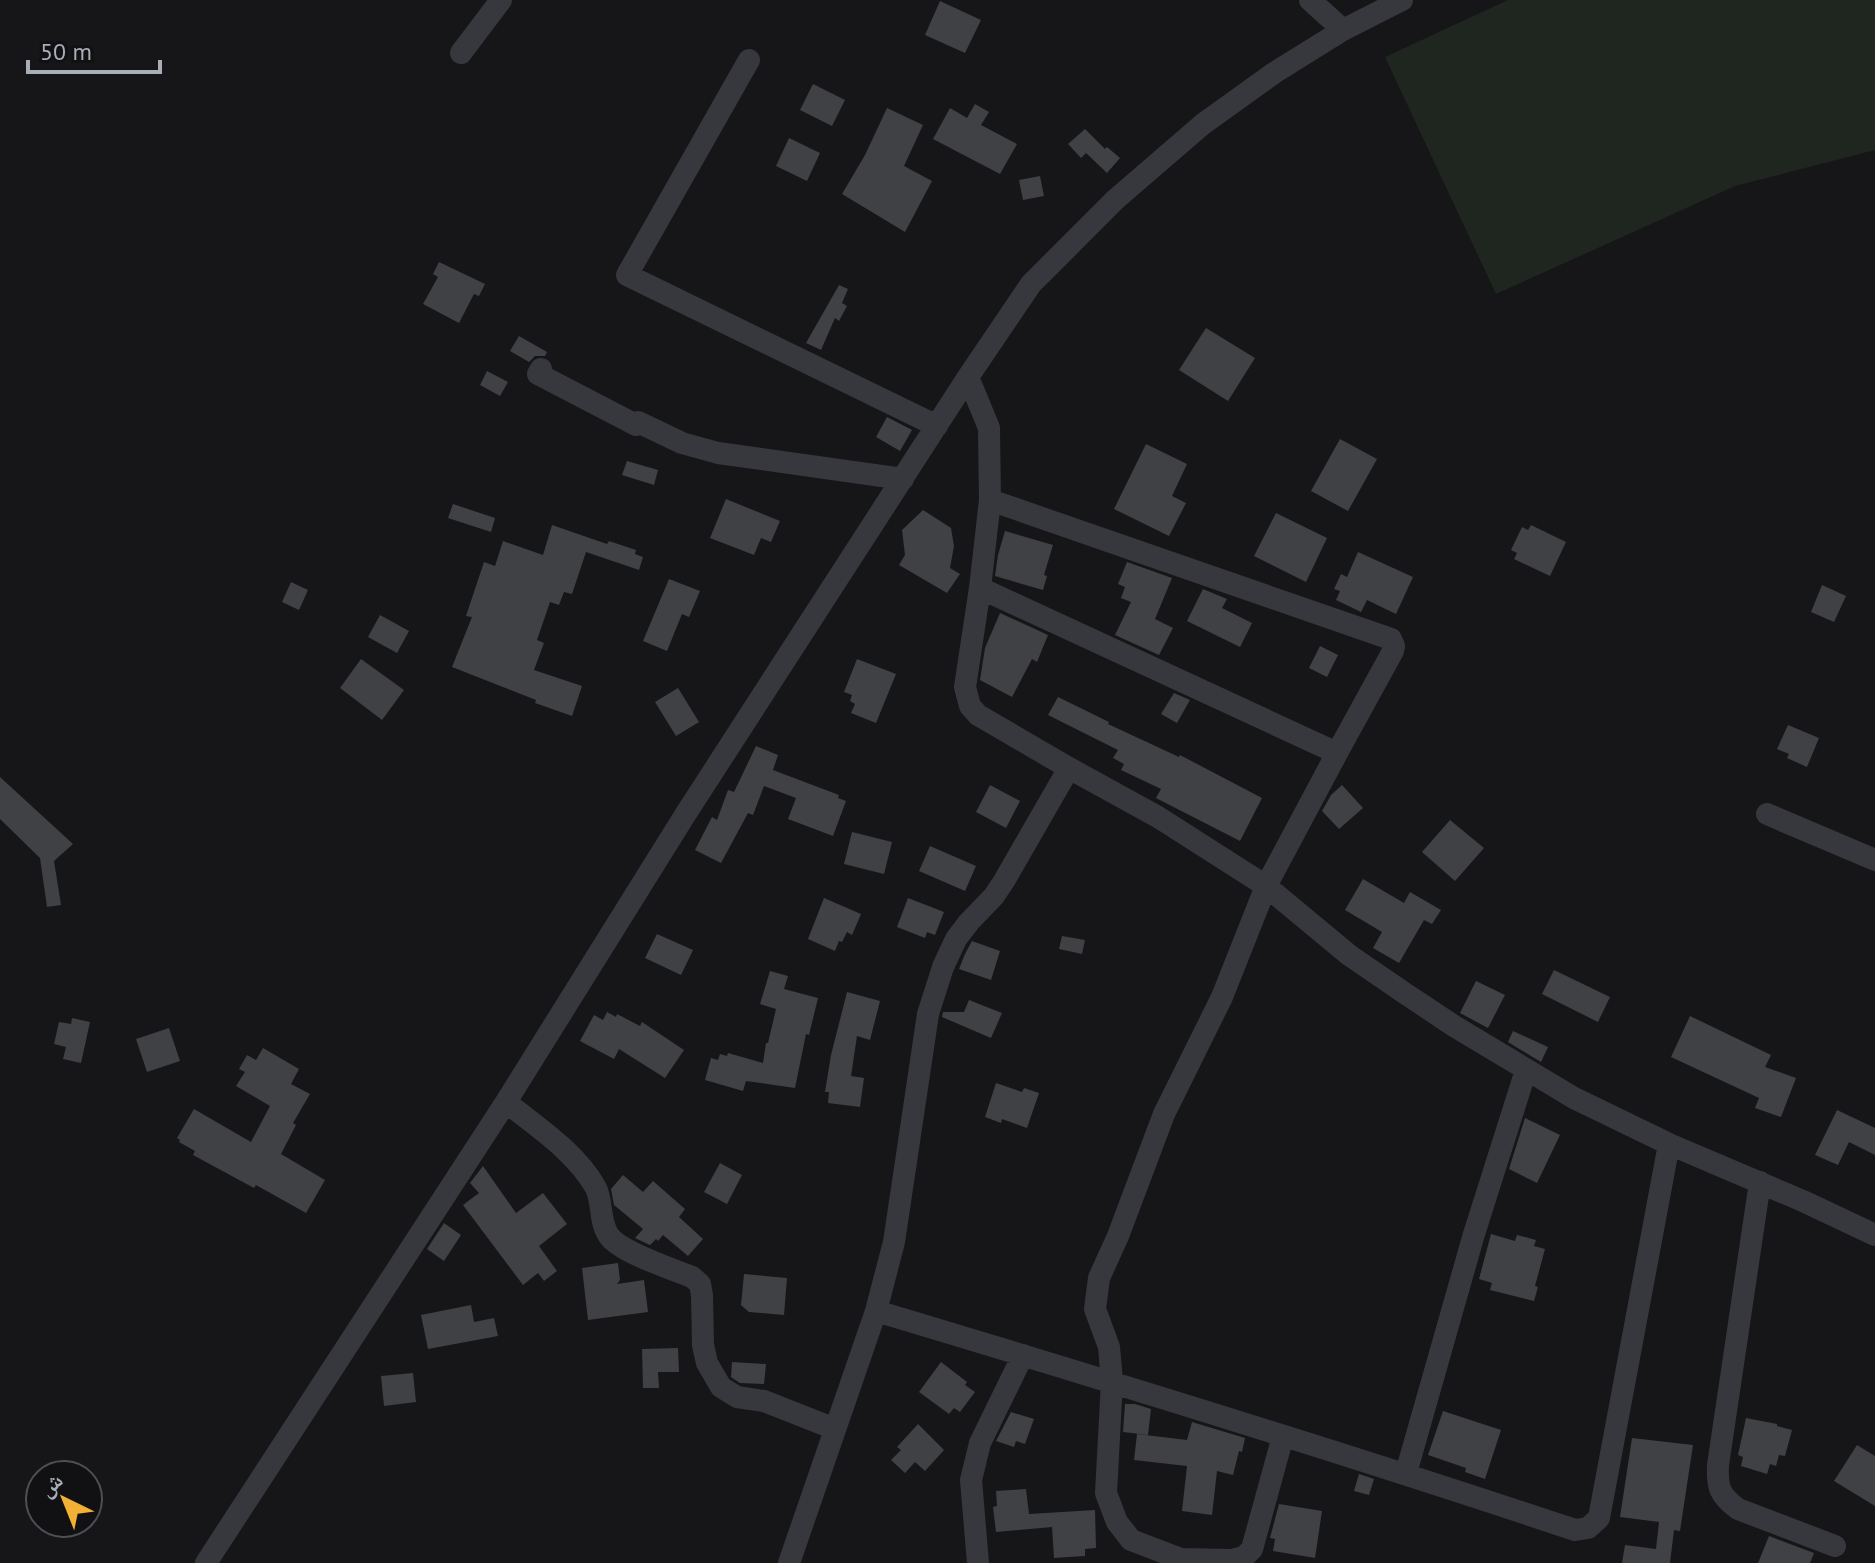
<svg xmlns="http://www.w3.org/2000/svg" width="1875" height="1563" font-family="'PT Sans','Noto Naskh Arabic',sans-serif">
  <rect width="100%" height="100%" fill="#161618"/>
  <path fill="#1e261f" d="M 1508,0 L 1875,0 L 1875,150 L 1735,186 L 1496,294 L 1385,57 Z"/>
  <path fill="#404145" d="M 940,1 L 981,20 L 965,53 L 925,35 Z
    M 813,84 L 845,100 L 832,126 L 800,110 Z
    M 975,104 L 989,112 L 981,125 L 1017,144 L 1000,174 L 933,139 L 950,108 L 967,118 Z
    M 887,108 L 923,125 L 904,166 L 932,181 L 905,232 L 842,194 L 865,155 Z
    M 1085,129 L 1105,149 L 1107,147 L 1120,158 L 1107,173 L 1086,153 L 1081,158 L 1068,144 Z
    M 789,138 L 820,153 L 807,181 L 776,166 Z
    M 1040,176 L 1044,196 L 1023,200 L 1019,180 Z
    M 439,262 L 485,284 L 479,296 L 474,294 L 459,323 L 423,304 L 438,277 L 433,274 Z
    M 839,285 L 848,289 L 842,303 L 847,306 L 839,321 L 835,318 L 821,350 L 806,343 Z
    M 1206,328 L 1255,358 L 1228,401 L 1179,370 Z
    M 519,336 L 547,352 L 545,356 L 535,356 L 529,362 L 510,351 Z
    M 487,371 L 508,382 L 500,396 L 480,385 Z
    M 887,417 L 912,430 L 900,451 L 876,437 Z
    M 1340,439 L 1377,459 L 1348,511 L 1311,491 Z
    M 1146,444 L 1187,464 L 1172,496 L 1186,503 L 1169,536 L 1114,509 Z
    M 627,461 L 658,470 L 654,485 L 622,475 Z
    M 726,499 L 780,521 L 771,542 L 761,538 L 754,555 L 710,538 Z
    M 453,504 L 495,518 L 491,532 L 448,518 Z
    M 923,510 L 951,528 L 954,546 L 950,568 L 960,574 L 947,593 L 899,565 L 905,555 L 902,530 Z
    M 1276,513 L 1327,538 L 1306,582 L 1254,556 Z
    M 552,525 L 607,544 L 609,541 L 636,550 L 635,554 L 643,557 L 639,570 L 586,552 L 572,594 L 564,592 L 559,605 L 550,602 L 537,640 L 544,643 L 534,670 L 582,686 L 572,716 L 535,703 L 536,700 L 452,667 L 472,617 L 466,616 L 484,562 L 495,566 L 503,541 L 543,555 Z
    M 1531,525 L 1566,542 L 1550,576 L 1514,559 L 1517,553 L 1511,550 L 1522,527 L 1528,530 Z
    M 1005,531 L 1053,545 L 1044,575 L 1047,576 L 1043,590 L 995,576 L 998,555 Z
    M 1358,552 L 1413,577 L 1396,614 L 1367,600 L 1361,612 L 1336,600 L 1340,591 L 1334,589 L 1341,574 L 1347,577 Z
    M 1127,562 L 1172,578 L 1155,619 L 1173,628 L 1159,655 L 1115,635 L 1131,602 L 1121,598 L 1125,587 L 1118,584 Z
    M 669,579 L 700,591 L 689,617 L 682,614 L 667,651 L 643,641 Z
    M 291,582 L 308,590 L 299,610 L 282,602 Z
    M 1822,585 L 1846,596 L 1834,622 L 1811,612 Z
    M 1203,589 L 1227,599 L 1222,608 L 1252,623 L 1240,647 L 1187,621 Z
    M 1000,613 L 1048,635 L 1037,662 L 1032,659 L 1012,697 L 980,680 L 985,648 Z
    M 380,615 L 409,631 L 397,653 L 368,637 Z
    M 1320,646 L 1338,655 L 1327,677 L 1309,668 Z
    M 361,659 L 404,690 L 382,720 L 340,688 Z
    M 857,659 L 896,674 L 876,723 L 851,713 L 855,704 L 850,701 L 852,695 L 844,692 Z
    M 678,688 L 699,722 L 676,736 L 655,702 Z
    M 1174,693 L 1190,700 L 1177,723 L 1161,714 Z
    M 1058,697 L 1109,722 L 1108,724 L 1179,757 L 1180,755 L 1262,798 L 1240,841 L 1156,798 L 1161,789 L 1121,770 L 1124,764 L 1113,758 L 1118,750 L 1048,715 Z
    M 1788,725 L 1819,738 L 1807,767 L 1787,758 L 1789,754 L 1777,749 Z
    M 756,746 L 778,755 L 773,770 L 839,795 L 838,798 L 846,801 L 833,836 L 788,819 L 796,798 L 764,786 L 753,815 L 748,813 L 721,863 L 695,850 L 712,817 L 717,820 L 728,790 L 734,792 Z
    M 0,777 L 73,844 L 54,861 L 61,905 L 47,907 L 40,858 L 0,819 Z
    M 990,785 L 1020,801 L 1006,828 L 976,812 Z
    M 1342,785 L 1363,808 L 1339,829 L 1322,811 L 1331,795 Z
    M 1450,820 L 1484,848 L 1455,881 L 1422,852 Z
    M 852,832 L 892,842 L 884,874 L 844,864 Z
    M 930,846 L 976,866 L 965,891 L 919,871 Z
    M 1363,879 L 1404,903 L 1410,892 L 1441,910 L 1432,924 L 1424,920 L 1399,963 L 1373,948 L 1382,932 L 1345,910 Z
    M 824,898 L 861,914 L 852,935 L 847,932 L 842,942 L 839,941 L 835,951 L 808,939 Z
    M 908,898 L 944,912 L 935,935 L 927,932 L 925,938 L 897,927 Z
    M 657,934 L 693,950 L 681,975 L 645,958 Z
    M 1062,936 L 1085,940 L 1082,954 L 1059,949 Z
    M 972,941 L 1000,951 L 991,980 L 959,969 L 965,954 Z
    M 1554,970 L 1610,997 L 1598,1022 L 1542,994 Z
    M 770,971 L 788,976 L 784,989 L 818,998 L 809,1035 L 806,1034 L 795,1088 L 746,1081 L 743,1091 L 705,1080 L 711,1058 L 718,1060 L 720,1054 L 727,1056 L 728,1053 L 763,1063 L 766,1043 L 768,1043 L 776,1009 L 760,1004 Z
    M 1476,981 L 1505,995 L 1488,1028 L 1460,1013 Z
    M 847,992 L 880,1001 L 870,1040 L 857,1036 L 851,1076 L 864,1078 L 860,1107 L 828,1103 L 829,1092 L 825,1092 L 831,1055 Z
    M 969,1000 L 1002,1013 L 991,1038 L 942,1017 L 943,1012 L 964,1012 Z
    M 607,1012 L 616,1017 L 617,1014 L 640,1026 L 642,1022 L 684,1050 L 665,1078 L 619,1049 L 614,1059 L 580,1041 L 594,1015 L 603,1020 Z
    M 1690,1016 L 1771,1055 L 1765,1067 L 1796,1078 L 1781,1117 L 1755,1108 L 1759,1098 L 1671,1057 Z
    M 72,1018 L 90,1022 L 81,1063 L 63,1059 L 66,1047 L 54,1044 L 59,1022 L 71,1024 Z
    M 169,1028 L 180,1061 L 147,1072 L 136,1039 Z
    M 1513,1031 L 1548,1047 L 1541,1062 L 1508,1042 Z
    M 263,1048 L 299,1069 L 291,1084 L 310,1094 L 293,1123 L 296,1125 L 281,1154 L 325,1180 L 306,1213 L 256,1185 L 254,1188 L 193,1155 L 195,1151 L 179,1142 L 180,1140 L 177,1138 L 194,1109 L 251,1142 L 270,1106 L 236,1086 L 245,1072 L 239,1069 L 247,1055 L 256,1060 Z
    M 996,1083 L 1022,1092 L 1024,1088 L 1039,1093 L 1027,1128 L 1002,1119 L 1001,1123 L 985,1117 Z
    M 1837,1110 L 1875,1128 L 1875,1155 L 1849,1142 L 1838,1165 L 1815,1155 Z
    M 1525,1118 L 1560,1135 L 1537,1183 L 1509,1169 Z
    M 720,1163 L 742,1175 L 727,1204 L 704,1192 Z
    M 483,1166 L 516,1213 L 543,1193 L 567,1224 L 539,1246 L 557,1271 L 544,1281 L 538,1273 L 523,1285 L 463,1205 L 479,1193 L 470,1183 Z
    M 623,1175 L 643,1192 L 653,1181 L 685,1209 L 679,1217 L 703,1239 L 688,1256 L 663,1235 L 658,1241 L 656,1239 L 650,1245 L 635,1238 L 643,1229 L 614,1205 L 611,1189 Z
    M 444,1223 L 461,1235 L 444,1261 L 427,1249 Z
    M 1491,1234 L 1515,1241 L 1517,1235 L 1536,1240 L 1534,1246 L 1545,1249 L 1535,1286 L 1538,1287 L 1534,1301 L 1490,1290 L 1492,1283 L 1479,1279 Z
    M 618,1263 L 620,1280 L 617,1284 L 644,1280 L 648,1312 L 588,1320 L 582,1268 Z
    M 744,1274 L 787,1278 L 784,1315 L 749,1312 L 741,1305 Z
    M 471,1305 L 474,1322 L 494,1318 L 498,1336 L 428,1349 L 421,1315 Z
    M 678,1348 L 679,1372 L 658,1372 L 659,1388 L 643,1388 L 642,1349 Z
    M 732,1362 L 766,1364 L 764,1384 L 740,1383 L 731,1377 Z
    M 941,1362 L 967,1382 L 965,1385 L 975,1392 L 960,1412 L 954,1408 L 949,1414 L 919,1392 Z
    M 413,1373 L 416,1402 L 384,1406 L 381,1376 Z
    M 1125,1404 L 1135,1404 L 1151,1409 L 1148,1435 L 1123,1432 Z
    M 1443,1411 L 1501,1430 L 1485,1479 L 1465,1472 L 1466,1468 L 1428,1455 Z
    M 1011,1412 L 1034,1419 L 1025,1444 L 1016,1441 L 1014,1447 L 996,1441 Z
    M 1746,1418 L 1777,1424 L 1777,1426 L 1792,1430 L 1785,1456 L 1779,1455 L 1776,1466 L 1770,1464 L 1767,1474 L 1741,1466 L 1743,1457 L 1738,1455 Z
    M 1192,1422 L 1245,1438 L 1242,1452 L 1239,1451 L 1233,1475 L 1217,1471 L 1212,1515 L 1182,1511 L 1187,1466 L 1134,1460 L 1137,1434 L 1187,1440 Z
    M 918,1424 L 944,1450 L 925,1471 L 915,1462 L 905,1473 L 891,1460 L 901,1450 L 897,1447 Z
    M 1632,1438 L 1693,1445 L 1680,1531 L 1674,1530 L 1670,1563 L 1622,1563 L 1625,1545 L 1656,1549 L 1659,1522 L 1620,1517 Z
    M 1857,1445 L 1875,1456 L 1875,1506 L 1834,1481 Z
    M 1359,1474 L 1374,1479 L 1369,1495 L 1354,1491 Z
    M 1026,1489 L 1029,1514 L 1095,1510 L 1096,1548 L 1085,1549 L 1085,1556 L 1054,1558 L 1052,1527 L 996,1532 L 993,1507 L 997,1506 L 996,1491 Z
    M 1279,1504 L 1322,1511 L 1315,1558 L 1273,1551 L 1275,1539 L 1270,1538 Z
    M 1769,1536 L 1814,1553 L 1810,1563 L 1758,1563 Z"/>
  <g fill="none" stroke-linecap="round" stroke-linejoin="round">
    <path stroke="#37383d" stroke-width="22" d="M 1310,0 L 1343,30
      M 461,53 L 501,0
      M 749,60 L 627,275 L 937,426
      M 541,369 L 538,374 L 636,425 L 638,422 L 682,443 L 718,453 L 903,479
      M 968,377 L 989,428 L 990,500 L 980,588 L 965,687 L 970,706 L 978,715 L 1069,768 L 1158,817 L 1266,886 L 1349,955 L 1403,992 L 1454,1026 L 1574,1098 L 1669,1144 L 1803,1201 L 1875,1235
      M 990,500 L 1391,639 L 1394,646 L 1393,651 L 1337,753
      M 980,588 L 1337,753 L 1266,886 L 1222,997 L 1164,1114 L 1118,1236 L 1099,1278 L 1095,1309 L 1109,1347 L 1112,1381 L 1106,1493 L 1117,1522 L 1131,1540 L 1181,1559 L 1232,1560 L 1244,1557 L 1252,1549 L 1283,1436
      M 1767,814 L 1875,860
      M 506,1102 C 537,1127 576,1152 596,1188 C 603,1203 599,1222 609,1236 C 620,1252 672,1269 692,1277 L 700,1284 L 702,1295 L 703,1345 L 707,1363 L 721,1387 L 737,1397 L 764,1401 L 835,1429
      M 1760,1182 L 1718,1465 C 1717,1487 1719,1495 1738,1509 L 1835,1546
      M 876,1311 C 1110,1381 1344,1453 1575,1530 L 1588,1528 L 1599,1518 L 1669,1144
      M 1406,1473 L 1474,1234 L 1526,1070
      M 206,1563 L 506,1102 L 685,815 L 968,377 L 1031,284 L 1116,199 L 1203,124 L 1274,73 L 1343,30 L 1402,0
      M 789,1563 L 876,1311 L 894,1242 L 928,1014 L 943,967 L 956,939 L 969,922 L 994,896 L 1004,881 L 1069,768
      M 978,1563 L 971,1480 L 980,1443 L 1023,1355"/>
  </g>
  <g transform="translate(64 1499) rotate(317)"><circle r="38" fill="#111113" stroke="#4d4f55" stroke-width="2"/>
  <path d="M0-6L14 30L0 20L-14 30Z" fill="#f2b134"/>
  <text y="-12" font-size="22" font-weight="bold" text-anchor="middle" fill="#a8adb8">ش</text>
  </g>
  <path d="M28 60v12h132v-12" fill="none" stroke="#a8adb8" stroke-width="4"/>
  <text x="40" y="60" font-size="24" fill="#a8adb8" stroke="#111113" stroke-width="6" paint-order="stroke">50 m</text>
</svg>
